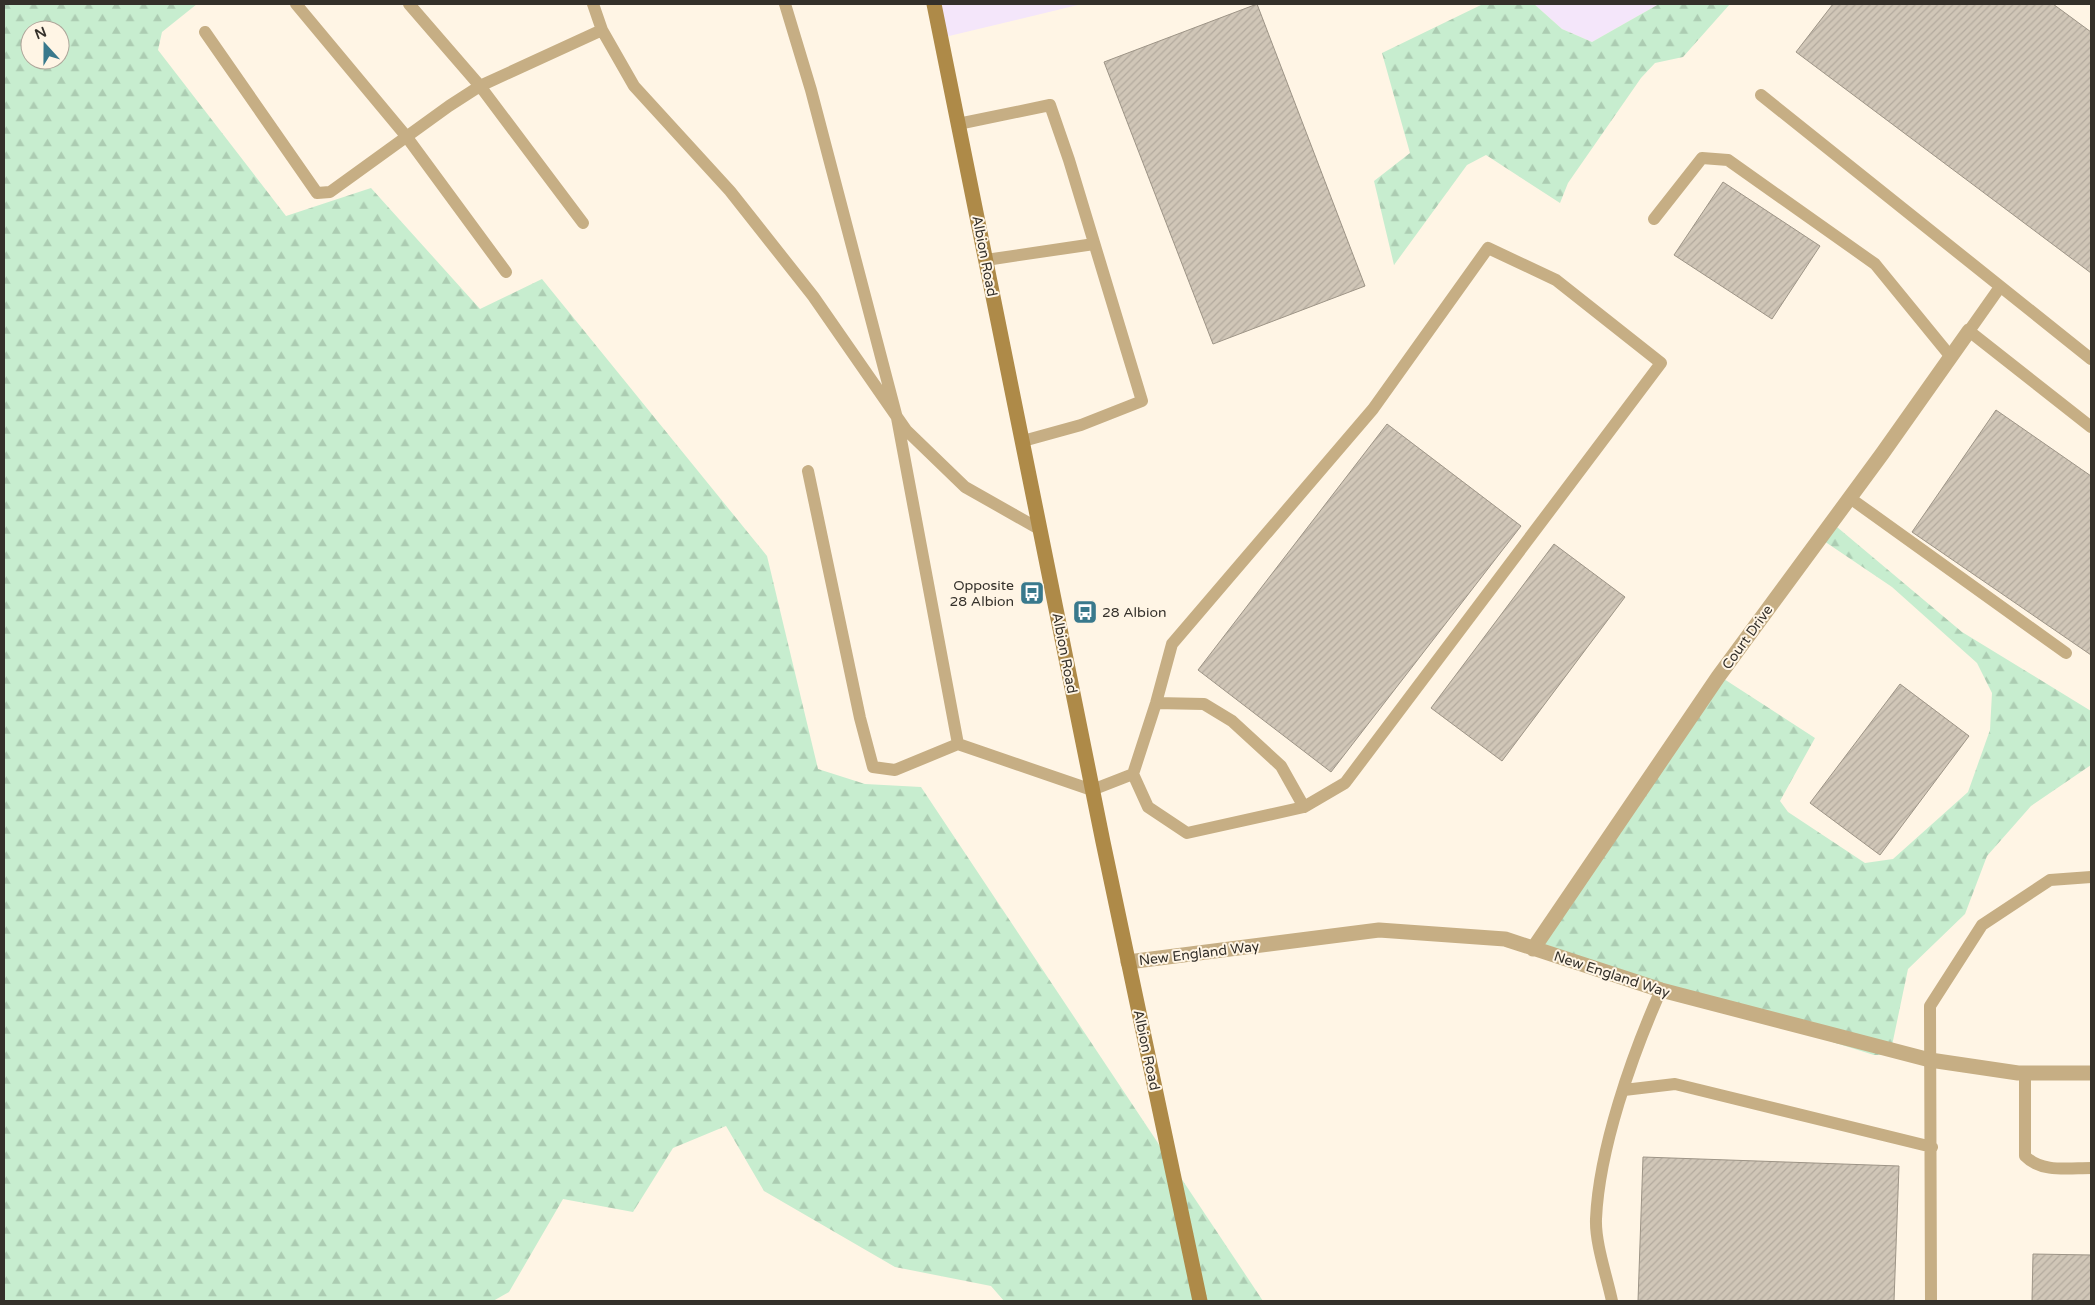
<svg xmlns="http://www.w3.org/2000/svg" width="2095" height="1305" font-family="'Varela Round',sans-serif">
  <defs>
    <pattern id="forest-firs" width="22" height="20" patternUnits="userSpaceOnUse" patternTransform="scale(1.25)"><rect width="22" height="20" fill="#c7edcf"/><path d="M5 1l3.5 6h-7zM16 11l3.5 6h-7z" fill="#acccb2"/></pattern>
    <pattern id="building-hatch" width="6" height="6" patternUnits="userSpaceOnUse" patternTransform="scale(1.25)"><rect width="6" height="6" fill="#d0c6b7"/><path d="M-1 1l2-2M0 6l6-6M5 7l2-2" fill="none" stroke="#b3aa9e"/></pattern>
  </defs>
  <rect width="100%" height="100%" fill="#fff5e5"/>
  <path fill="#f4e6fa" d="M 934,4 L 1082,4 L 945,37 Z
    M 1534,4 L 1659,4 L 1592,42 L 1562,29 Z"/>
  <path fill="url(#forest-firs)" fill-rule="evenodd" d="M 4,4 L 197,4 L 162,32 L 158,50 L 286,216 L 371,188 L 480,309 L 542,279 L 767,556 L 818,769 L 865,784 L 921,787 L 1158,1143 L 1170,1167 L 1175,1169 L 1263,1301 L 1004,1301 L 991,1286 L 895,1267 L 764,1191 L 726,1126 L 673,1148 L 633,1212 L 563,1199 L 509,1292 L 493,1301 L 4,1301 ZM 30,30 L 60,30 L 60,60 L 30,60 Z
    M 1483,4 L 1534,4 L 1562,29 L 1592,42 L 1659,4 L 1730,4 L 1683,57 L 1655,63 L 1641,78 L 1568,183 L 1560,203 L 1486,155 L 1467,165 L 1394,265 L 1374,181 L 1410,153 L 1382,53 Z
    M 1831,522 L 1962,632 L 2091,711 L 2091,765 L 2031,806 L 1987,856 L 1965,914 L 1908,969 L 1890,1055 L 1874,1055 L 1560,957 L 1535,947 L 1724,679 L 1815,738 L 1780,801 L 1788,812 L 1865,863 L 1893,859 L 1968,792 L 1990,730 L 1992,693 L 1977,663 L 1892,587 L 1821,539 Z"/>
  <path fill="url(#building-hatch)" stroke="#9d9486" d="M 1257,4 L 1365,286 L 1213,344 L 1104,62 Z
    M 1833,4 L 2053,4 L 2091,32 L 2091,273 L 1796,52 Z
    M 1723,182 L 1820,246 L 1772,319 L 1674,255 Z
    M 1996,410 L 2091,476 L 2091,655 L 1912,532 Z
    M 1387,424 L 1521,526 L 1331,772 L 1198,670 Z
    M 1554,544 L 1625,597 L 1502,761 L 1431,708 Z
    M 1900,684 L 1969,736 L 1880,855 L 1810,803 Z
    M 1643,1157 L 1899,1166 L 1894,1301 L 1638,1301 Z
    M 2033,1254 L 2091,1255 L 2091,1301 L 2032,1301 Z"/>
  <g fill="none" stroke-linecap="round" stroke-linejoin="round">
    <path stroke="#c6ae84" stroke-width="12" d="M 296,4 L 406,136 L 506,272
      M 409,4 L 480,86 L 583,223
      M 593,4 L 602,30 L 634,86 L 730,191 L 813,296 L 906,430 L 965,487 L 1041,530
      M 785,4 L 811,90 L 897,418 L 958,744 L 1092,790 L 1133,774 L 1156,703 L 1172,644 L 1373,409 L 1488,248 L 1556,280 L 1661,363 L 1345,783 L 1304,807
      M 205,32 L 317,193 L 330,192 L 449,106 L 480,86 L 602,30
      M 1761,95 L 2091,359
      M 958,124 L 1050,105 L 1069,160 L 1142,401 L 1081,425 L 1023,441
      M 1654,219 L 1702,158 L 1728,160 L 1875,264 L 1951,357
      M 986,260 L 1094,244
      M 2000,287 L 1969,331 L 2091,427
      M 808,471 L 860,718 L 873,767 L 895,770 L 958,744
      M 1850,498 L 2066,653
      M 1133,774 L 1148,807 L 1187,833 L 1304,807 L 1281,766 L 1232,721 L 1204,704 L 1156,703
      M 2025,1074 L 2025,1156 C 2041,1173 2069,1168 2091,1168
      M 1624,1090 L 1675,1084 L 1932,1147
      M 1612,1301 C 1607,1277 1595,1243 1596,1219 C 1599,1149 1632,1055 1661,990
      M 1931,1301 L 1930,1006 L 1982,925 L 2050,880 L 2091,877"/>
    <path stroke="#c6ae84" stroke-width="15" d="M 1533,949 L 1718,677 L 1882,454 L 1969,331
      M 1128,962 L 1379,930 L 1505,939 L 1661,990 L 1930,1060 L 2018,1073 L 2091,1073"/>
    <path stroke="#ae8a48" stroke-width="15" d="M 934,4 L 1103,842 L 1200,1301"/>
  </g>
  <defs>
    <symbol id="bus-square" viewBox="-11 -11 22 22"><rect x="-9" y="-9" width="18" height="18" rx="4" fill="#39798c" stroke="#fff5e5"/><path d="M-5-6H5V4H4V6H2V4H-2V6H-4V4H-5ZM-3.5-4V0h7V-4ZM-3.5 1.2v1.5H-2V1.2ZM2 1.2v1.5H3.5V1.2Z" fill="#fff"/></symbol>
  </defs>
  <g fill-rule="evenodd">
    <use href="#bus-square" x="1018" y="579" width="28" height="28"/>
    <use href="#bus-square" x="1071" y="598" width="28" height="28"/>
  </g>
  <g text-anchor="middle" stroke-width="4" stroke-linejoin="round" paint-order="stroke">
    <g font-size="14" fill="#34302a" stroke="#fff5e5">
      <text transform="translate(985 256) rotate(79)" y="5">Albion Road</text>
      <text transform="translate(1747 637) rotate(-54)" y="5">Court Drive</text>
      <text transform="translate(1065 653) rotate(79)" y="5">Albion Road</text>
      <text transform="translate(1199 953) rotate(-7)" y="5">New England Way</text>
      <text transform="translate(1612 974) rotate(18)" y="5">New England Way</text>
      <text transform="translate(1147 1050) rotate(78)" y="5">Albion Road</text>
    </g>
    <g font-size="14" fill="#34302a" stroke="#fff5e5" text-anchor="end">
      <text x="1014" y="590">Opposite<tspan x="1014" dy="16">28 Albion</tspan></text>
      <text x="1102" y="617" text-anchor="start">28 Albion</text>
    </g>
  </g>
  <rect width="2095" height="1305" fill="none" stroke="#34302a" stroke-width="10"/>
  <g transform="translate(45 45) rotate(339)"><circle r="24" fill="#fff5e5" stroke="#aea69a"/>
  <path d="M0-4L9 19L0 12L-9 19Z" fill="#39798c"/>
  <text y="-8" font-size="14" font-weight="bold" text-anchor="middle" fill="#34302a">N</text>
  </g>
</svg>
